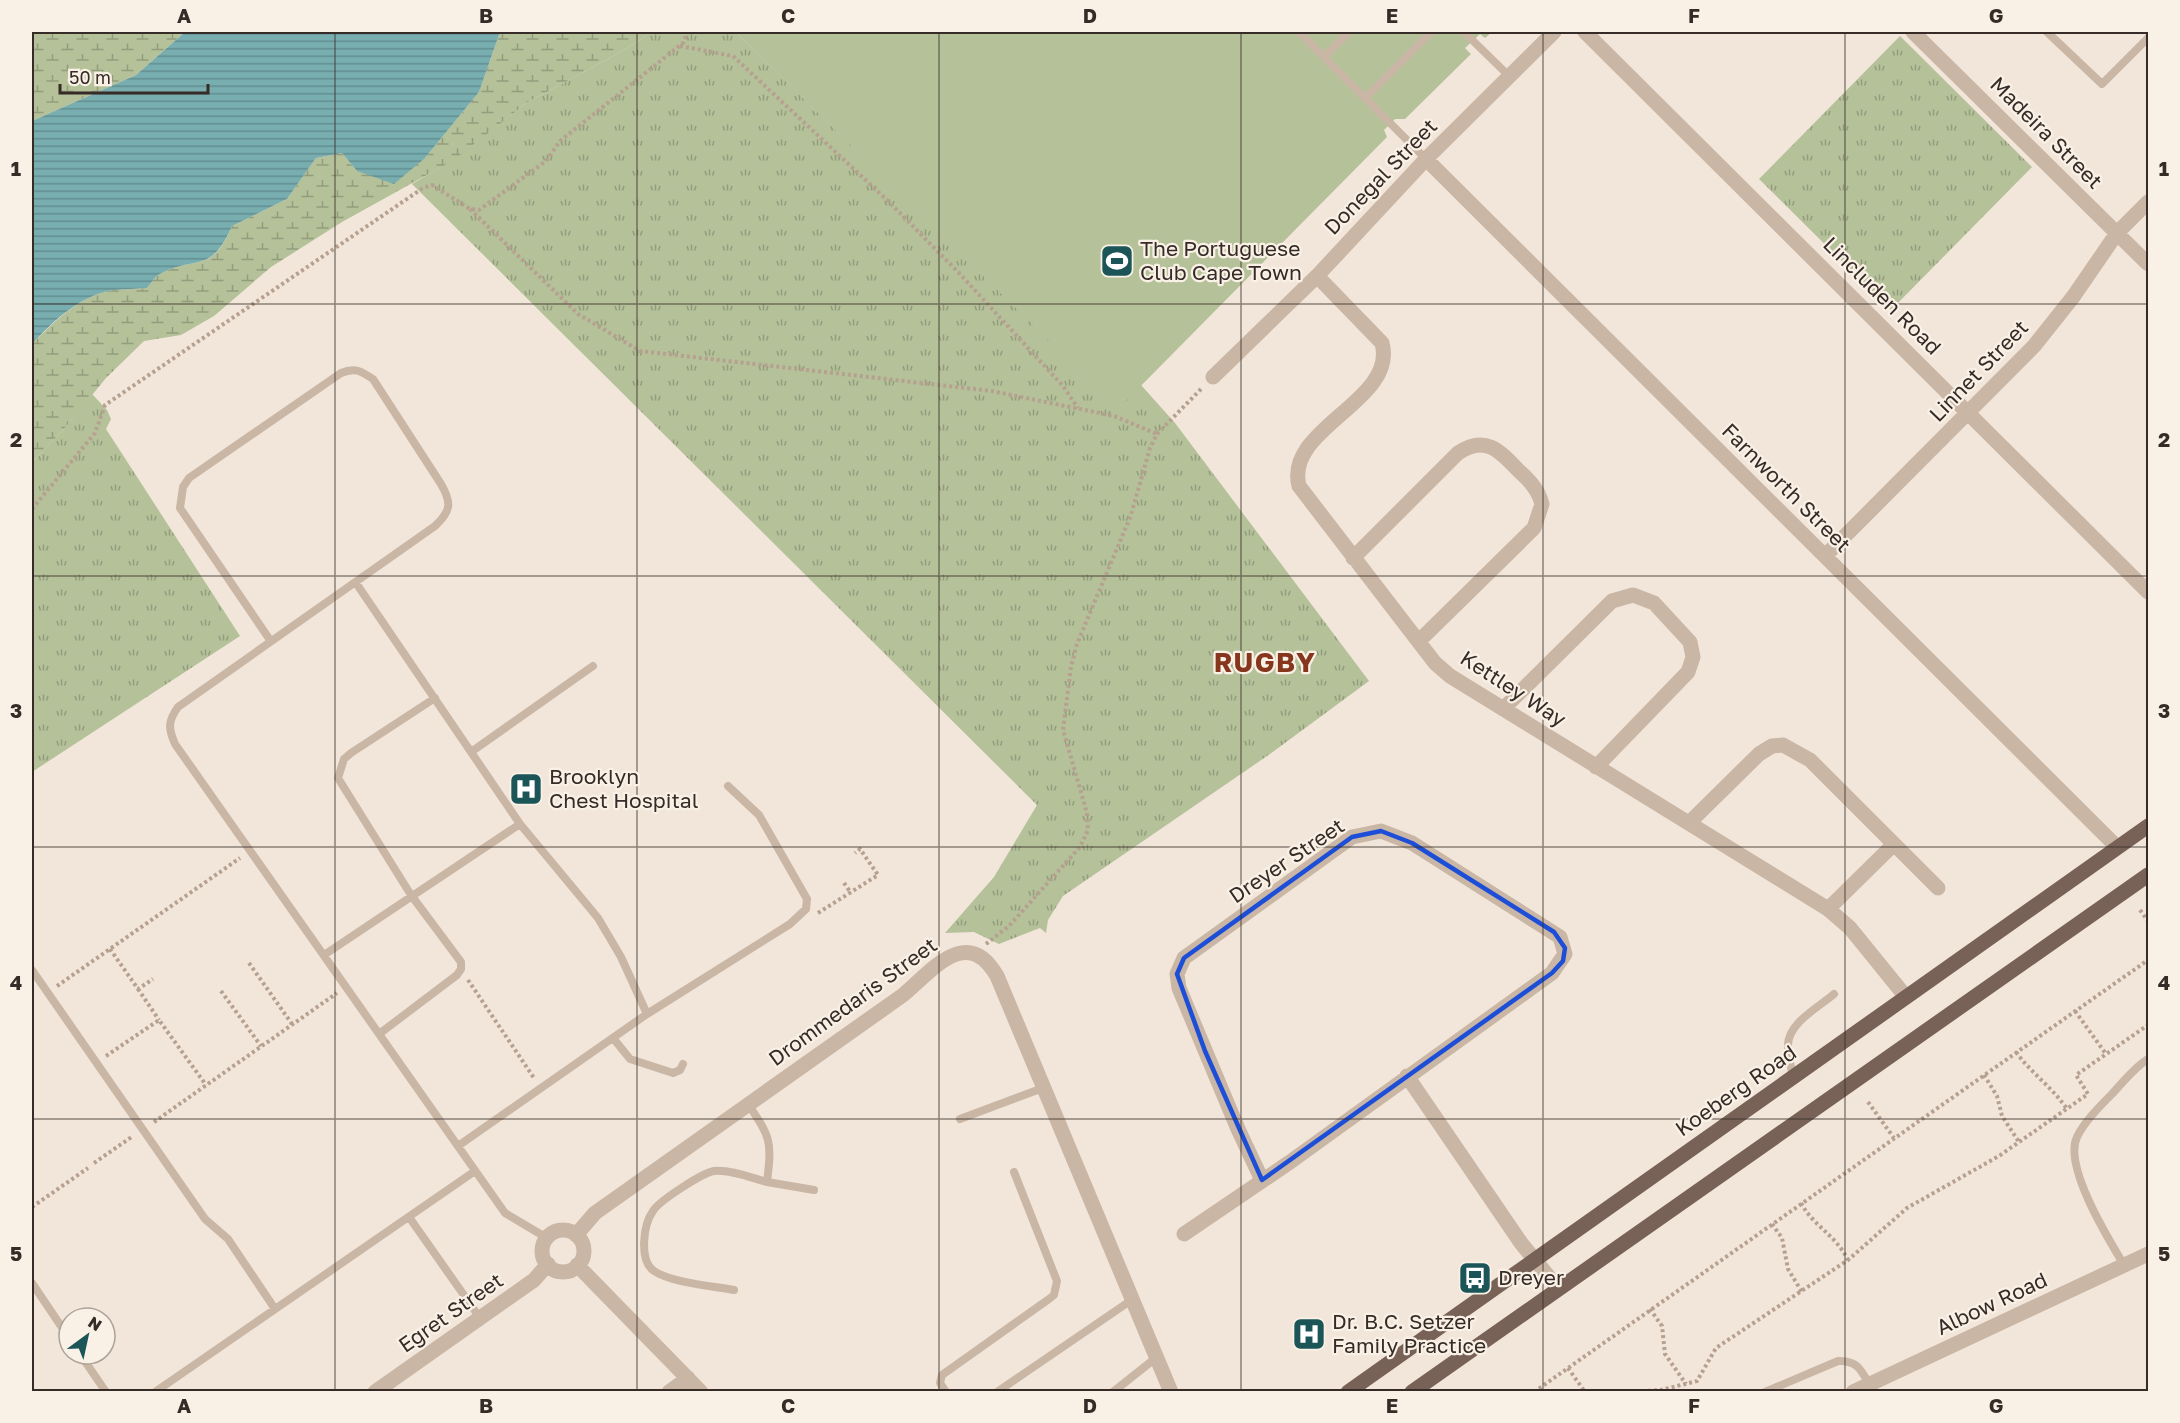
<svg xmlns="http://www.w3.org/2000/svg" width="2180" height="1423" font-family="'Golos Text',sans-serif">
  <defs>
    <pattern id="grass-tufts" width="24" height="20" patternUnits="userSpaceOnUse" patternTransform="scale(1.5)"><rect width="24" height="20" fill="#b4c199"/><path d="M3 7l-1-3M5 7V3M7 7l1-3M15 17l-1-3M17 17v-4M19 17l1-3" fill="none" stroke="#939d7d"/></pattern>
    <pattern id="wetland-marsh" width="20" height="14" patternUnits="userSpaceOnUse" patternTransform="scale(1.5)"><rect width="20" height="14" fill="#b4c199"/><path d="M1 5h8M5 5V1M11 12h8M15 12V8" fill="none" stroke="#939d7d"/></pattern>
    <pattern id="water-rules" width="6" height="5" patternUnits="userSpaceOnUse" patternTransform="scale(1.5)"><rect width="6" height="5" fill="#78aeb0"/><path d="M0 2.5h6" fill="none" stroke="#638e8f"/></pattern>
  </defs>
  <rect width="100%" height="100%" fill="#f2e6da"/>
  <path fill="url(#grass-tufts)" d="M 652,32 L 736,32 L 1118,408 L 1141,385 L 1175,423 L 1369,681 L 1270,754 L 1063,896 L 1048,920 L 1046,933 L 1040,928 L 999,944 L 974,932 L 945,933 L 994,877 L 1037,805 L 412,184 L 452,160 L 528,102 L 619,53 Z
    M 1900,36 L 2032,167 L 1891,310 L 1759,179 Z
    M 92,394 L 107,410 L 111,419 L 106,429 L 240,636 L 32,772 L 32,462 L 65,428 Z"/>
  <path fill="url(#wetland-marsh)" d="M 32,32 L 185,32 L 136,75 L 32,121 Z
    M 500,32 L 652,32 L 619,53 L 528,102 L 452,161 L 342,222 L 271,267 L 214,316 L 181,335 L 144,341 L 106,378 L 65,428 L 32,462 L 32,344 C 54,322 81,294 114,290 C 125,289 136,289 147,288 C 151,284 155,276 160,274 C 195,255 212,275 232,226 L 287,199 L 316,158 L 342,153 L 357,171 L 425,158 L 479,92 Z"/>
  <path fill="#b4c199" d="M 736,32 L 1492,32 L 1485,38 L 1480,34 L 1465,48 L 1471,54 L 1405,119 L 1395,119 L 1384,130 L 1387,137 L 1118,409 Z"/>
  <path fill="url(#water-rules)" d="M 185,32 L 500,32 L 479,92 L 425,158 L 394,184 L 357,171 L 342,153 L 316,158 L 287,199 L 232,226 C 211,275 195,255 160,274 C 155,276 151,284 147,288 C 136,289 125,289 114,290 C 82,294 53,321 32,344 L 32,121 L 136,75 Z"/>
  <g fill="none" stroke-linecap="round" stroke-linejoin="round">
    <path stroke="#b6a090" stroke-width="4" stroke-dasharray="3 3" stroke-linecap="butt" d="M 680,46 L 733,56 L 889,202 L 959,273 L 1063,386 L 1078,408
      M 470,209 L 578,314 L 640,351 L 992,391 L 1114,416 L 1157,434
      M 32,509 L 95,433 L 105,405 L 423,188 L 432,185 L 470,209 L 479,210 L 546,161 L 560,141 L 683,43 L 688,32
      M 844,883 L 851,893
      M 2140,910 L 2148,921
      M 818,913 L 878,875 L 860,849 L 855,853
      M 986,944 L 1009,926 L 1080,847 L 1088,830 L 1087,813 L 1063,730 L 1071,667 L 1077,644 L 1131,515 L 1150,448 L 1157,434 L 1202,388
      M 110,949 L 138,989 L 153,979
      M 249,963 L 292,1024
      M 468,980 L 534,1078
      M 57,986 L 240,858
      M 138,989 L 159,1020
      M 221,991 L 261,1046
      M 2075,1011 L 2106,1054
      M 2016,1052 C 2031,1073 2052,1087 2067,1109
      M 106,1056 L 159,1020 L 206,1085
      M 1984,1075 L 1997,1096 L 2002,1116 L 2019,1142
      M 1868,1102 L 1894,1138
      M 154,1122 L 337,993
      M 94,1163 L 133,1136
      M 1801,1203 C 1814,1227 1835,1234 1848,1260
      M 32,1207 L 88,1168
      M 1772,1224 L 1782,1238 L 1788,1269 L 1802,1292
      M 1650,1309 L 1662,1326 L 1665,1354 L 1686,1384
      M 1568,1368 L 1585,1392
      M 1534,1392 L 2148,960
      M 1630,1392 L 1661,1390 L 1697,1381 L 1716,1348 L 1848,1260 L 1907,1208 L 1999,1156 L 2088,1094 L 2076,1075 L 2148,1025"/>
    <path stroke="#cab6a5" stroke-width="8" d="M 1299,32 L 1426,159
      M 1464,32 L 1510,77
      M 2047,32 L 2102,84 L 2148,38
      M 1324,57 L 1349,32
      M 1366,97 L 1431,32
      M 356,583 L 520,824 L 598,918 L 621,957 L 647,1014
      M 270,640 L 180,508 L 183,487 L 189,478 L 341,373 C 355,367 361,371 373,379 L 441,484 C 452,503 451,511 435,526 L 178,707 C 168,721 168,728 175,744 L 505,1213 L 547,1238
      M 471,752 L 593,666
      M 324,955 L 520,824
      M 32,970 L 205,1219 L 228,1239 L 275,1309
      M 379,1034 L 457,975 L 461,969 L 461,962 L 411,895 L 338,778 L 344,759 L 351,753 L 435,698
      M 613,1038 L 630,1059 L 673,1073 L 680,1070 L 683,1064
      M 1793,1077 C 1791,1067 1788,1055 1788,1045 C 1788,1023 1819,1007 1834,994
      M 748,1104 C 771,1138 772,1141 767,1182 L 814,1190
      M 960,1119 L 1043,1088
      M 458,1146 L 647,1014 L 790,924 L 806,909 L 807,899 L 759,815 L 728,786
      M 409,1217 L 480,1318
      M 2124,1265 C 2109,1240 2063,1166 2077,1137 C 2084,1122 2100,1106 2112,1094 C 2123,1082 2135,1067 2148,1059
      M 32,1283 L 69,1338
      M 734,1290 C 712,1286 672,1283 654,1271 C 639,1261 643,1225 653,1211 C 659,1201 702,1173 714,1171 C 729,1169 752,1178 767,1182
      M 80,1354 L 106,1392
      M 155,1392 L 475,1171
      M 946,1392 L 940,1383 L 942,1375 L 1049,1299 L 1054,1295 L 1057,1281 L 1014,1172
      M 997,1392 L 1133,1299
      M 1113,1392 L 1157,1357
      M 1765,1392 L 1838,1361 C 1856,1360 1861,1369 1869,1384"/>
    <path stroke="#cab6a5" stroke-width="15" d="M 1585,32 L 2148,592
      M 1913,32 L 2148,264
      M 1426,159 L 2117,847
      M 1317,276 L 1382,343 C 1398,401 1284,428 1299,486 L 1435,663 L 1450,676 L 1828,909 L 1850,928 L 1906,997
      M 1213,377 L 1317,276 L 1426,159 L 1554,32
      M 1825,556 L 2034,346 L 2073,297 L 2117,233 L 2148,202
      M 1353,558 L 1458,453 C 1485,435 1499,450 1518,470 C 1529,480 1538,489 1542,504 L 1534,528 L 1419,641
      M 1503,709 L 1612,601 L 1633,595 L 1654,603 L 1690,642 L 1693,657 L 1688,672 L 1596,767
      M 1689,823 L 1759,754 L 1772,746 L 1783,745 L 1810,760 L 1938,888
      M 1828,909 L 1893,845
      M 1407,1076 L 1521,1243 L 1558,1288
      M542 1251a21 21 0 1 1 42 0a21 21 0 1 1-42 0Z
      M 1184,1234 L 1290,1162 L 1552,973 L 1565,954 L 1560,937 L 1412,843 L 1381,831 L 1352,837 L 1184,958 L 1177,974 L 1179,988 L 1238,1129 L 1262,1180
      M 576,1235 L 595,1213 L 903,995 C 932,971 967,924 997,976 L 1171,1392
      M 577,1265 L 701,1392
      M 375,1392 L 534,1280 L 548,1264
      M 669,1392 L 688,1378
      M 1853,1392 L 2148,1254"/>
    <path stroke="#786257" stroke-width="15" d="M 1348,1392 L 2148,826
      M 1412,1392 L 2148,875"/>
  </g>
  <path fill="none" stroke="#1d4ed8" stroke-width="4.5" stroke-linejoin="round" d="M 1381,831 L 1412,843 L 1554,932 L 1565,948 L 1563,961 L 1552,973 L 1262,1180 L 1205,1051 L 1177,974 L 1184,958 L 1352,837 Z"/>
  <path fill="none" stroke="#362b27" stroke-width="1.5" stroke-opacity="0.55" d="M 335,32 L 335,1392M 637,32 L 637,1392M 939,32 L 939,1392M 1241,32 L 1241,1392M 1543,32 L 1543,1392M 1845,32 L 1845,1392M 32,304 L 2148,304M 32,576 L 2148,576M 32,847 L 2148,847M 32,1119 L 2148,1119"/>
  <defs>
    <symbol id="stadium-square" viewBox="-11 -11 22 22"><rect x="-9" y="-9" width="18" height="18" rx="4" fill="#1b5558" stroke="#faf1e6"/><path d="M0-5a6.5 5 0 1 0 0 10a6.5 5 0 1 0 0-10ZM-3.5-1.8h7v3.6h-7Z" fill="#fff"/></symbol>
    <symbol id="hospital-square" viewBox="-11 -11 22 22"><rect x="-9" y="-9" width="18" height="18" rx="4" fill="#1b5558" stroke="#faf1e6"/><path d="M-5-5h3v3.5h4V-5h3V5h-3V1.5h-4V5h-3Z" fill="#fff"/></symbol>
    <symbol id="bus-square" viewBox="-11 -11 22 22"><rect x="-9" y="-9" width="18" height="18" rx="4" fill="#1b5558" stroke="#faf1e6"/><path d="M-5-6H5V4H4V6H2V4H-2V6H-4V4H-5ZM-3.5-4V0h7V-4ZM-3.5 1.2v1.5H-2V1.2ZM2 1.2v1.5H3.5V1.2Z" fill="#fff"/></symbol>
  </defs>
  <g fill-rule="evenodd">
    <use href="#stadium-square" x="1098" y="242" width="38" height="38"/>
    <use href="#hospital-square" x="507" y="770" width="38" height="38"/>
    <use href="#bus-square" x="1456" y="1259" width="38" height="38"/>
    <use href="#hospital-square" x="1290" y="1315" width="38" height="38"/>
  </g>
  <g text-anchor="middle" stroke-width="4.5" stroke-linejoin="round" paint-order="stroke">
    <g font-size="21" fill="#362b27" stroke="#faf1e6">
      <text transform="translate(2046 133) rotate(45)" y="7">Madeira Street</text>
      <text transform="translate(1381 177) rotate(-46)" y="7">Donegal Street</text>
      <text transform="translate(1882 296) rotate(45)" y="7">Lincluden Road</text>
      <text transform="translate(1979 371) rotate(-46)" y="7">Linnet Street</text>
      <text transform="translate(1786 488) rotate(45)" y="7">Farnworth Street</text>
      <text transform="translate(1513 689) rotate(33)" y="7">Kettley Way</text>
      <text transform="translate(1287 861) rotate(-34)" y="7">Dreyer Street</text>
      <text transform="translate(853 1002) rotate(-36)" y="7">Drommedaris Street</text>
      <text transform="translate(1736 1091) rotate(-35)" y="7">Koeberg Road</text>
      <text transform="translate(1992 1304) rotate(-25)" y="7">Albow Road</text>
      <text transform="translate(451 1313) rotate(-35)" y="7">Egret Street</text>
    </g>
    <g font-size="21" fill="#362b27" stroke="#faf1e6" text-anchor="start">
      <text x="1140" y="256">The Portuguese<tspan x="1140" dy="24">Club Cape Town</tspan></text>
      <text x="549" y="784">Brooklyn<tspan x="549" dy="24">Chest Hospital</tspan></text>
      <text x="1498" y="1285">Dreyer</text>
      <text x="1332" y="1329">Dr. B.C. Setzer<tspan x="1332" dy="24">Family Practice</tspan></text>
    </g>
    <g font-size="27" font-weight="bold" letter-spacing="1.5" fill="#87361e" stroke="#faf1e6">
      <text x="1265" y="672">RUGBY</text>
    </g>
  </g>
  <rect width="2180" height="1423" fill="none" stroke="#faf1e6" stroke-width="66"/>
  <g transform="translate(87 1336) rotate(33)"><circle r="28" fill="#faf1e6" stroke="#aca29a" stroke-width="1.5"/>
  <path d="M0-4.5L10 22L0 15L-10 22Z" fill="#1b5558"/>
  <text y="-9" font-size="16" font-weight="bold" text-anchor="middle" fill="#362b27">N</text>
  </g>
  <path d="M60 84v9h148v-9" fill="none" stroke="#362b27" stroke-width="3"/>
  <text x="69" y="84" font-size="18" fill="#362b27" stroke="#faf1e6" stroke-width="4.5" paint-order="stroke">50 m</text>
  <rect x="33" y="33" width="2114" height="1357" fill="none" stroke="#362b27" stroke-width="2"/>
  <g font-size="20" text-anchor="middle" font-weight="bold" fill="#362b27">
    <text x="184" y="23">A</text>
    <text x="486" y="23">B</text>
    <text x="788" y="23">C</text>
    <text x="1090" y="23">D</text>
    <text x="1392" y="23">E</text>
    <text x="1694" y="23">F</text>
    <text x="1996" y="23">G</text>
    <text x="16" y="176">1</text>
    <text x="2164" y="176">1</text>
    <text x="16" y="447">2</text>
    <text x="2164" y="447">2</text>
    <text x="16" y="718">3</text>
    <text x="2164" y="718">3</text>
    <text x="16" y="990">4</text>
    <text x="2164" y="990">4</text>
    <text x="16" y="1261">5</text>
    <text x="2164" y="1261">5</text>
    <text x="184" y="1413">A</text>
    <text x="486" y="1413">B</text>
    <text x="788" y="1413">C</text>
    <text x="1090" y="1413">D</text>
    <text x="1392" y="1413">E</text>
    <text x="1694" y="1413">F</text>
    <text x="1996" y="1413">G</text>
  </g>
</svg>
